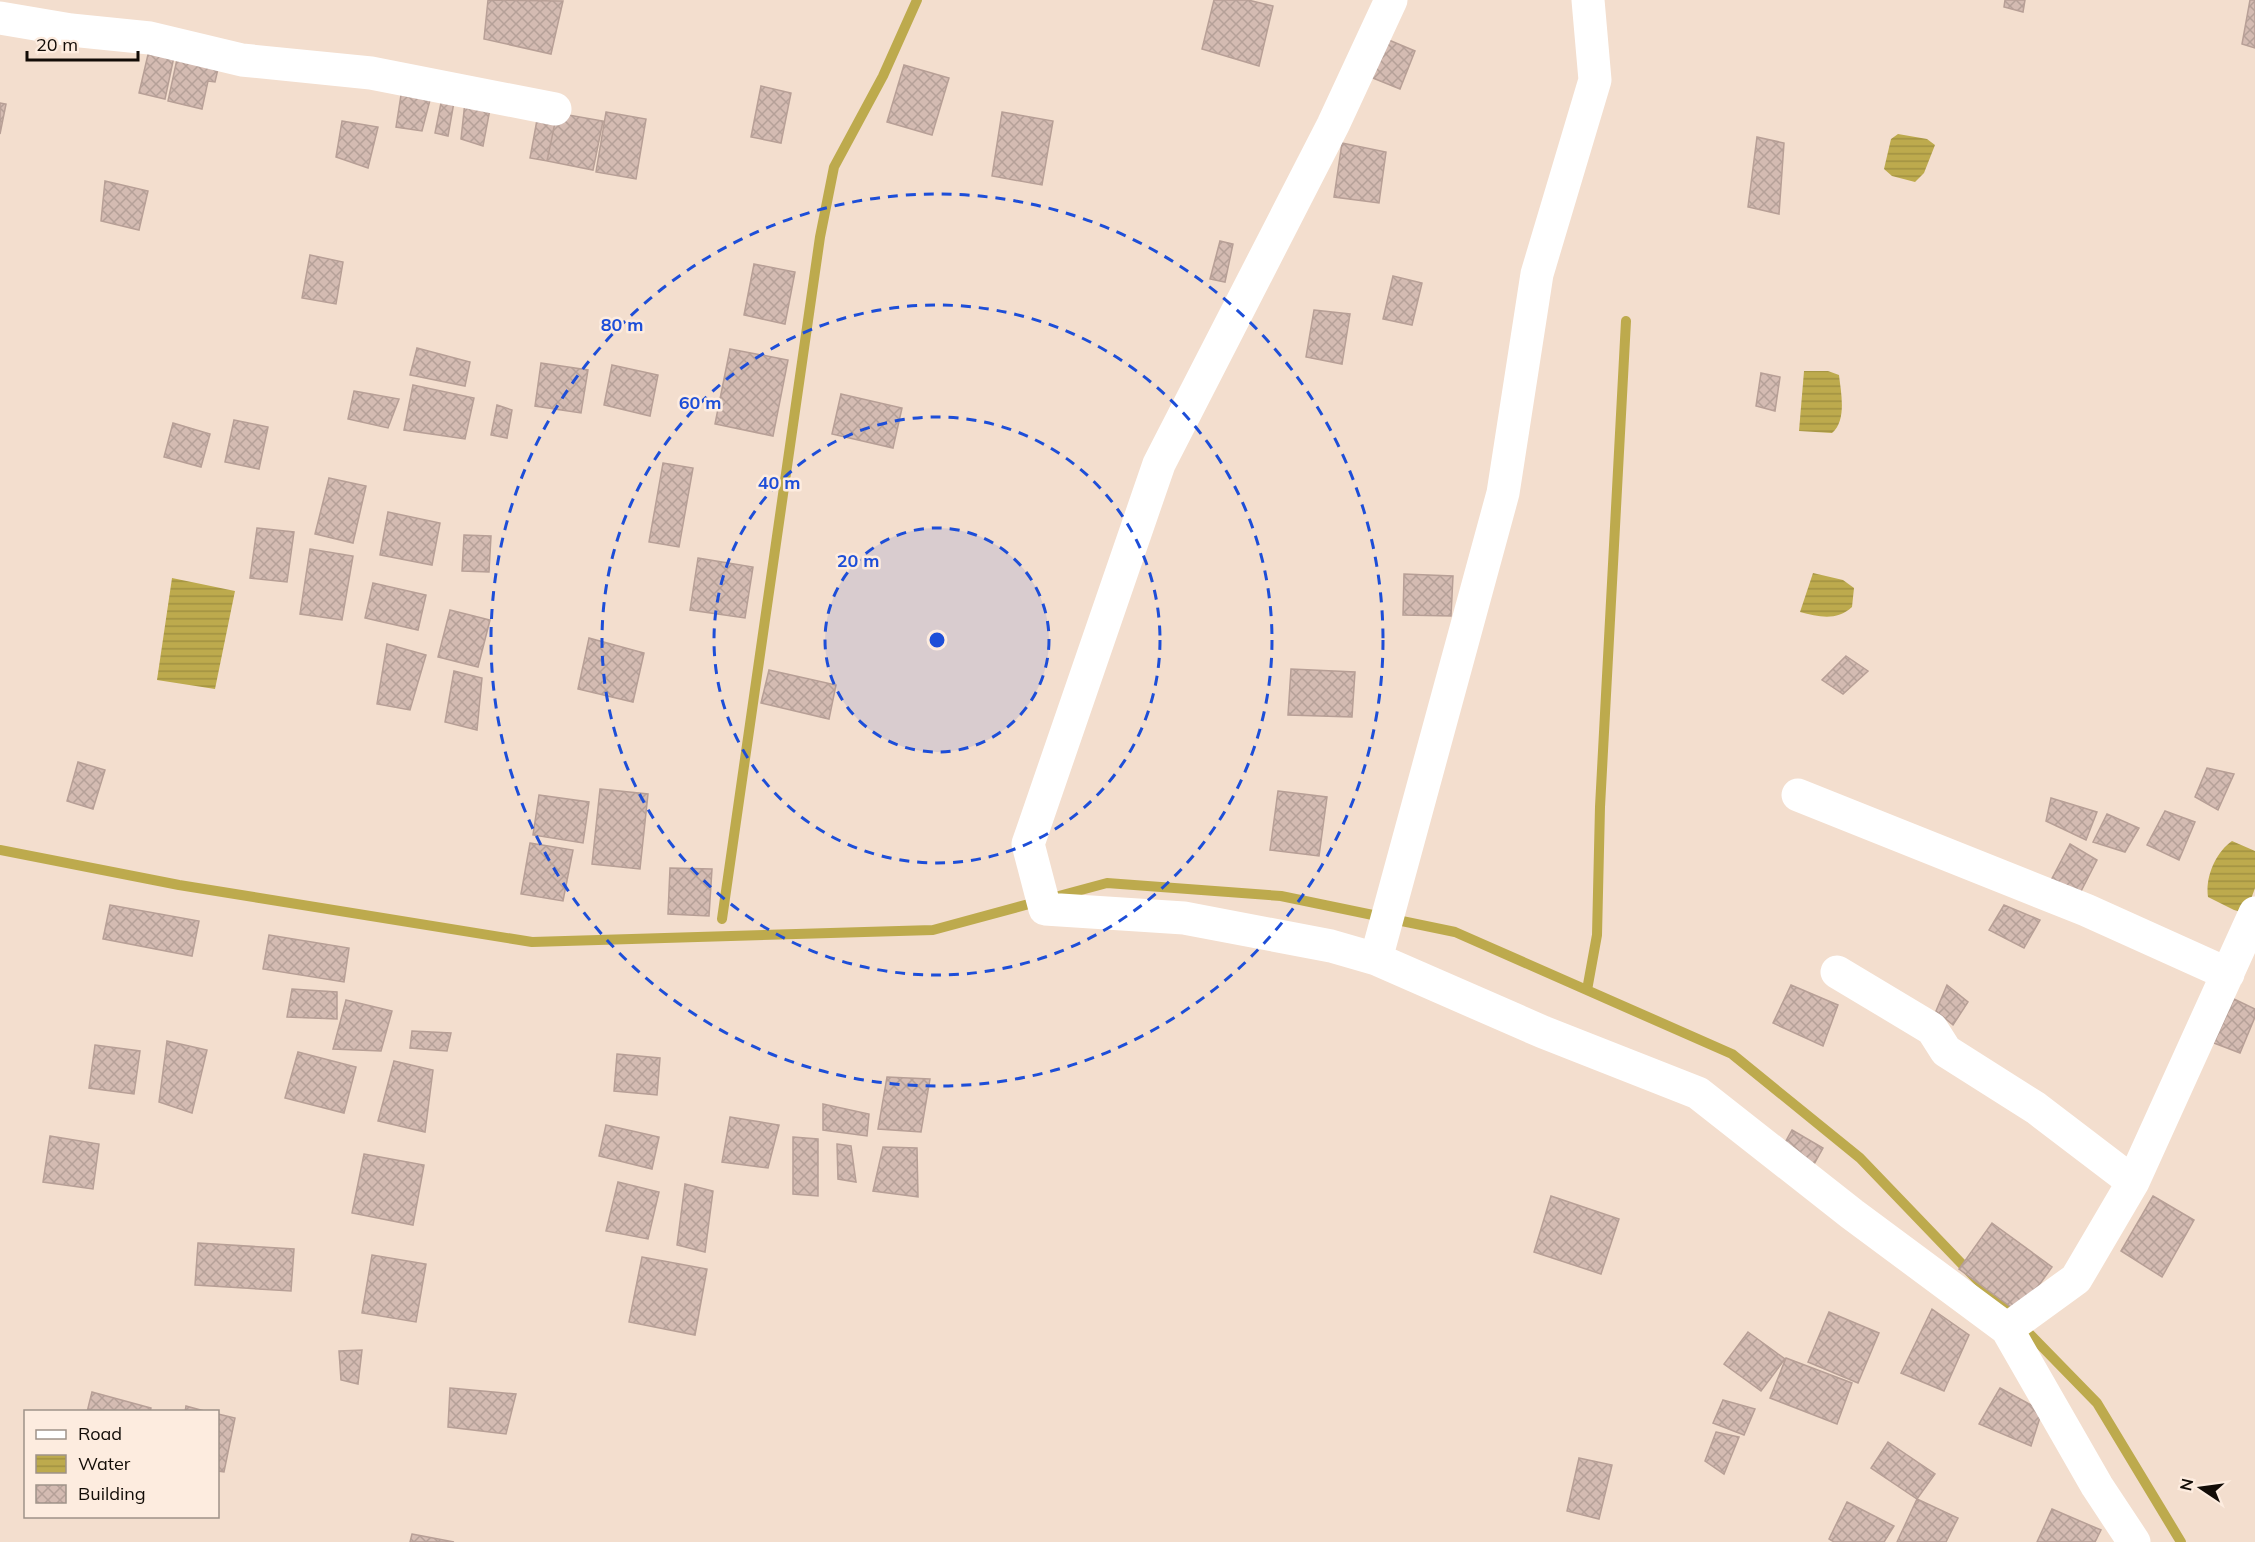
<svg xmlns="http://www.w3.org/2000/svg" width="2255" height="1542" font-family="Mulish,sans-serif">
  <defs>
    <pattern id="water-rules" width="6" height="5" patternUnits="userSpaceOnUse" patternTransform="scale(1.5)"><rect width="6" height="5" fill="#bdaa4d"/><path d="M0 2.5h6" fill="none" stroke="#a19142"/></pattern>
    <pattern id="building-cross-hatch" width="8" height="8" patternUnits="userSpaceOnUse" patternTransform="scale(1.5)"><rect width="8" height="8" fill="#d4bbb2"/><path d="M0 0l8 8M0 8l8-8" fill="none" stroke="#b5a098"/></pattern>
  </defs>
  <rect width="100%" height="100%" fill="#f3dece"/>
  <path fill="url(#water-rules)" d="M 1898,134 L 1927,139 L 1935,145 L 1924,173 L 1915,182 L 1892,176 L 1884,169 L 1891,139 Z
    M 1804,371 L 1828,371 L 1839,375 C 1841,393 1847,420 1832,433 L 1799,431 Z
    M 1813,573 L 1843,580 L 1854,588 L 1852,607 C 1837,621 1819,617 1800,612 Z
    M 172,578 L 235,591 L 215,689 L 157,680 Z
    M 2232,841 L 2255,851 L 2255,888 L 2246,913 L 2234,910 L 2208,897 C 2205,877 2216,852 2232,841 Z"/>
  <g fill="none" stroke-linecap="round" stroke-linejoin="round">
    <path stroke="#bdaa4d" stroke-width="10" d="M 0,850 L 179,885 L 532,942 L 933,930 L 1040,901
      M 1055,897 L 1107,883 L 1281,896 L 1455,932 L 1732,1054 L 1860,1158 L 2009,1313
      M 722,919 L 820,237 L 834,167 L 883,76 L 917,0
      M 1587,990 L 1597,935 L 1600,807 L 1626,321
      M 2020,1324 L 2097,1403 L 2181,1542"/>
  </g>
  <path fill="url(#building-cross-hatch)" stroke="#b79f96" stroke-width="1.5" d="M 488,0 L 563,1 L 551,54 L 484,39 Z
    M 1214,0 L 1248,0 L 1273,6 L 1259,66 L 1202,49 Z
    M 2005,0 L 2025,0 L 2023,12 L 2004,7 Z
    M 2250,0 L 2255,0 L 2255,48 L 2242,44 Z
    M 1384,38 L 1415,51 L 1400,89 L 1368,76 Z
    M 150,46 L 175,52 L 165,99 L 139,93 Z
    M 179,50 L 220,60 L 215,82 L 208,81 L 202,109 L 168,101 Z
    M 904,65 L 949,78 L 932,135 L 887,122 Z
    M 761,86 L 791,93 L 781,143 L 751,137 Z
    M 401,95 L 430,100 L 422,131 L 396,127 Z
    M 454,102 L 448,136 L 435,133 L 441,103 Z
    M 465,102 L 490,109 L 483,146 L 461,139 Z
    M 0,103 L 6,104 L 0,134 Z
    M 539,109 L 557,113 L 547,161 L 530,158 Z
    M 606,112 L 646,119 L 636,179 L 596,172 Z
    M 1002,112 L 1053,121 L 1042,185 L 992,176 Z
    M 557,113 L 603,121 L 593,170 L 547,161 Z
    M 342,121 L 378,127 L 368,168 L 336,157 Z
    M 1757,137 L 1784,143 L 1779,214 L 1748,207 Z
    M 1342,143 L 1386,152 L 1379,203 L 1334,197 Z
    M 105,181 L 148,191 L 139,230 L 101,221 Z
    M 1220,241 L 1233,244 L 1225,282 L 1210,279 Z
    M 310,255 L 343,262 L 336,304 L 302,298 Z
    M 754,264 L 795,272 L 785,324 L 744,315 Z
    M 1393,276 L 1422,283 L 1412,325 L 1383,319 Z
    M 1314,310 L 1350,314 L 1342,364 L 1306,357 Z
    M 417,348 L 470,362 L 465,386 L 410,375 Z
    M 730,349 L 788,360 L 773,436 L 715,424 Z
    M 541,363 L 588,370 L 581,413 L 535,406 Z
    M 612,365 L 658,375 L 650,416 L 604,405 Z
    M 1761,373 L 1780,377 L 1775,411 L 1756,406 Z
    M 413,385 L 474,398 L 465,439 L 404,430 Z
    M 354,391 L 399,399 L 388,428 L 348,419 Z
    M 841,394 L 902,408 L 893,448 L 832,434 Z
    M 497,405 L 512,410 L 507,438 L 491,435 Z
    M 234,420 L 268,427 L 259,469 L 225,462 Z
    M 173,423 L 210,434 L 201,467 L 164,457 Z
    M 663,463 L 693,468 L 679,547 L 649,542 Z
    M 329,478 L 366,486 L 353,543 L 315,534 Z
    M 388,512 L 440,523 L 432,565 L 380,555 Z
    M 257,528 L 294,532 L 287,582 L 250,578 Z
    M 464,535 L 491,536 L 489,572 L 462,571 Z
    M 310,549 L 353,556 L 342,620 L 300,614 Z
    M 698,558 L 753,567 L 745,618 L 690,610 Z
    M 1404,574 L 1453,576 L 1451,616 L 1403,615 Z
    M 373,583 L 426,595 L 418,630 L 365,618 Z
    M 450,610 L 490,620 L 478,667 L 438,657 Z
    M 589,638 L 644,653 L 633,702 L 578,689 Z
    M 387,644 L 426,655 L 410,710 L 377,704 Z
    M 1846,656 L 1868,671 L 1843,694 L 1822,680 Z
    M 1291,669 L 1355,672 L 1352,717 L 1288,715 Z
    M 769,670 L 836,685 L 829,719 L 761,703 Z
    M 454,671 L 482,678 L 477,730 L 445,722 Z
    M 78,762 L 105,770 L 93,809 L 67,801 Z
    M 2207,768 L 2234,774 L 2218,810 L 2195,797 Z
    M 600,789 L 648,794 L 640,869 L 592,864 Z
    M 1278,791 L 1327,797 L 1319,856 L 1270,850 Z
    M 539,795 L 589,802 L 583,843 L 533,835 Z
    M 2051,798 L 2097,812 L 2086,840 L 2046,821 Z
    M 2165,811 L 2195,822 L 2179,860 L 2147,845 Z
    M 2107,814 L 2139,828 L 2125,852 L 2093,842 Z
    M 530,843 L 573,850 L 563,901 L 521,894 Z
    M 2070,844 L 2097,860 L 2077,899 L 2048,886 Z
    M 670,868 L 712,869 L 709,916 L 668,914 Z
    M 110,905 L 199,921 L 192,956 L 103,939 Z
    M 2004,905 L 2040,920 L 2024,948 L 1989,930 Z
    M 269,935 L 349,948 L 344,982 L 263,969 Z
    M 1791,985 L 1838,1005 L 1823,1046 L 1773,1023 Z
    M 1947,985 L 1968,1002 L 1953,1025 L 1936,1011 Z
    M 292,989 L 337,992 L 337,1019 L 287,1017 Z
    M 2234,999 L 2255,1009 L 2255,1017 L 2240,1053 L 2214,1043 Z
    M 346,1000 L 392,1011 L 381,1051 L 333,1049 Z
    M 412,1031 L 451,1033 L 447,1051 L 410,1048 Z
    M 167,1041 L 207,1050 L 192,1113 L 159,1102 Z
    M 95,1045 L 140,1051 L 134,1094 L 89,1088 Z
    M 298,1052 L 356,1067 L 344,1113 L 285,1098 Z
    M 617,1054 L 660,1058 L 657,1095 L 614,1091 Z
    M 394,1061 L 433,1070 L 425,1132 L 378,1121 Z
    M 887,1077 L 930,1079 L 921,1132 L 878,1129 Z
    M 823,1104 L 869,1114 L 867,1136 L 823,1130 Z
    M 730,1117 L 779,1125 L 768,1168 L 722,1162 Z
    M 606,1125 L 659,1137 L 652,1169 L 599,1156 Z
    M 1792,1130 L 1823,1148 L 1813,1166 L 1782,1148 Z
    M 50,1136 L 99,1144 L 93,1189 L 43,1182 Z
    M 793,1137 L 818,1139 L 818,1196 L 793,1194 Z
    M 837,1144 L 851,1146 L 856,1182 L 838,1179 Z
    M 883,1147 L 917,1148 L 918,1197 L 873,1191 Z
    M 364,1154 L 424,1165 L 413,1225 L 352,1213 Z
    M 618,1182 L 659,1192 L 648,1239 L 606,1231 Z
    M 685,1184 L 713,1191 L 705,1252 L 677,1245 Z
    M 1551,1196 L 1619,1219 L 1601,1274 L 1534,1252 Z
    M 2153,1196 L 2194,1220 L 2162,1277 L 2121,1251 Z
    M 1992,1223 L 2052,1267 L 2019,1313 L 1959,1269 Z
    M 198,1243 L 294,1249 L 291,1291 L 195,1285 Z
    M 372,1255 L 426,1264 L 416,1322 L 362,1313 Z
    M 642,1257 L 707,1269 L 695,1335 L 629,1322 Z
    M 1932,1309 L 1969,1335 L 1944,1391 L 1901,1373 Z
    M 1829,1312 L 1879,1333 L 1858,1383 L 1808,1362 Z
    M 1748,1332 L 1785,1359 L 1761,1391 L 1724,1364 Z
    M 362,1350 L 358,1384 L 341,1380 L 339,1351 Z
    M 1786,1358 L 1852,1383 L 1837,1424 L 1770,1398 Z
    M 450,1388 L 516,1394 L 506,1434 L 448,1427 Z
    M 2000,1388 L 2042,1411 L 2031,1446 L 1979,1424 Z
    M 92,1392 L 151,1408 L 150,1412 L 87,1412 Z
    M 1723,1400 L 1755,1409 L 1744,1435 L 1713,1423 Z
    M 186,1406 L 208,1412 L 185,1412 Z
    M 218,1414 L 235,1418 L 224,1472 L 218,1471 Z
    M 1716,1432 L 1739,1437 L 1724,1474 L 1705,1461 Z
    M 1888,1442 L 1935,1474 L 1917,1499 L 1871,1468 Z
    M 1579,1458 L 1612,1465 L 1599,1519 L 1567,1511 Z
    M 1917,1499 L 1958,1518 L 1946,1542 L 1897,1542 Z
    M 1847,1502 L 1894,1526 L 1884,1542 L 1834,1542 L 1829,1539 Z
    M 2052,1509 L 2101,1530 L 2095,1542 L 2037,1542 Z
    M 412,1534 L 454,1542 L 410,1542 Z"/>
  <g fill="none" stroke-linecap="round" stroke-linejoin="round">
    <path stroke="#fff" stroke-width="33" d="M 1391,0 L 1333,125 L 1159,464 L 1028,844 L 1045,909 L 1184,918 L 1331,946 L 1376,959 L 1543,1032 L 1698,1093 L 1852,1214 L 2007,1329 L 2097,1486 L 2134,1542
      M 0,18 L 71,30 L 150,38 L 242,60 L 371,73 L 555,109
      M 1798,795 L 2086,910 L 2228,974
      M 1376,959 L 1503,493 L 1537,274 L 1595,80 L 1588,0
      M 1837,972 L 1932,1029 L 1946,1051 L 2036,1108 L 2133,1182
      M 2007,1329 L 2076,1279 L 2133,1182 L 2255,913"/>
  </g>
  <circle cx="937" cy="640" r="112" fill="#1d4ed8" fill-opacity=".12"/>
  <g fill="none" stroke="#1d4ed8" stroke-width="3" stroke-dasharray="10 8">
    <circle cx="937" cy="640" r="112"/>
    <circle cx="937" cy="640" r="223"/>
    <circle cx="937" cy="640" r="335"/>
    <circle cx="937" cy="640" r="446"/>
  </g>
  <circle cx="937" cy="640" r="9" fill="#1d4ed8" stroke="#fdecdf" stroke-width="3"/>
  <g font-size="18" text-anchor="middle" font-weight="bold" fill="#1d4ed8" stroke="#fdecdf" stroke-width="5" stroke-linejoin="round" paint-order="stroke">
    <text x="622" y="331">80 m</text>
    <text x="700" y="409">60 m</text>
    <text x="779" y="489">40 m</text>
    <text x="858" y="567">20 m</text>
  </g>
  <rect x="24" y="1410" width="195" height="108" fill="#fdecdf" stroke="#9f9289" stroke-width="1.5"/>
  <rect x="36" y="1430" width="30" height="9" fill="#ffffff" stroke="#9f9289" stroke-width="1.5"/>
  <text x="78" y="1440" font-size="18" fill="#120c07">Road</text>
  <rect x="36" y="1455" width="30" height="18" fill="url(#water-rules)" stroke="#9f9289" stroke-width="1.5"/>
  <text x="78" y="1470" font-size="18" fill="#120c07">Water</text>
  <rect x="36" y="1485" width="30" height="18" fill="url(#building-cross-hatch)" stroke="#9f9289" stroke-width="1.5"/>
  <text x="78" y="1500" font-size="18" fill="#120c07">Building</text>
  <g transform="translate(2201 1488) rotate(283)" stroke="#fdecdf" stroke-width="4.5" paint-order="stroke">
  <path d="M0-4.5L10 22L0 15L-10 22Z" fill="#120c07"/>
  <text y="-9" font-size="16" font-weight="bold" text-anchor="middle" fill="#120c07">N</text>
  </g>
  <path d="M27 51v9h111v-9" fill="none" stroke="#120c07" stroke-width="3"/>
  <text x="36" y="51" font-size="18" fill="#120c07" stroke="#fdecdf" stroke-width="4.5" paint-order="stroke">20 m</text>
</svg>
